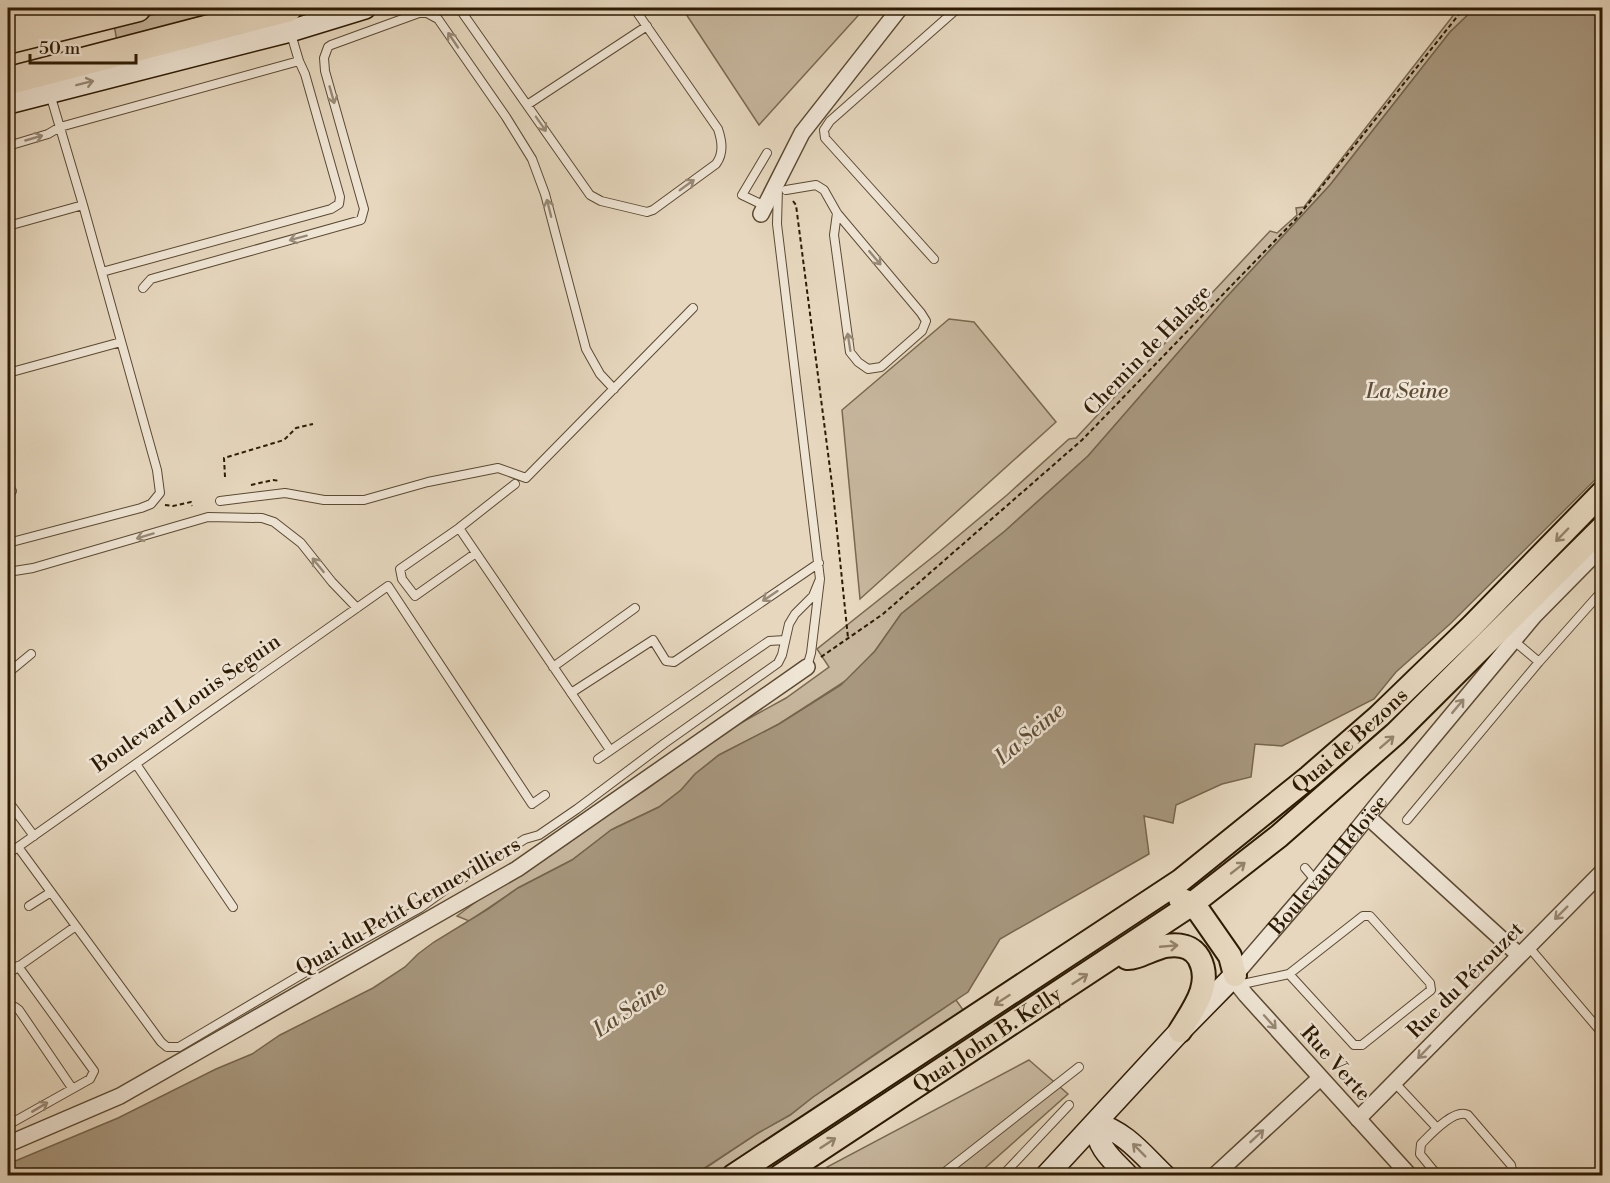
<svg xmlns="http://www.w3.org/2000/svg" width="1610" height="1183" font-family="'Libre Bodoni',serif">
  <rect width="100%" height="100%" fill="#e6d7be"/>
  <filter id="stains"><feTurbulence type="fractalNoise" baseFrequency=".00333" numOctaves="4"/><feColorMatrix values="0 0 0 0 .2 0 0 0 0 .09 0 0 0 0 .02 0 0 0 .5 -.17"/></filter>
  <radialGradient id="worn" r=".72"><stop offset=".6" stop-color="#630" stop-opacity="0"/><stop offset="1" stop-color="#630" stop-opacity=".3"/></radialGradient>
  <path fill="#c7b79e" stroke="#7a6950" stroke-width="1.5" d="M 178,8 L 258,8 L 117,41 L 114,25 Z
    M 682,8 L 865,8 L 759,125 Z
    M 1459,8 L 1475,8 L 1450,32 L 1330,185 L 1223,301 L 1088,456 L 1005,531 L 901,614 L 875,651 L 850,678 L 779,724 L 719,755 L 695,774 L 681,790 L 659,807 L 615,828 L 572,860 L 518,888 L 469,921 L 457,916 L 489,892 L 567,844 L 611,812 L 647,789 L 728,730 L 786,698 L 829,667 L 817,649 L 939,552 L 1007,495 L 1069,439 L 1076,438 L 1270,231 L 1277,233 L 1297,215 L 1296,208 L 1304,207 Z
    M 949,319 L 974,322 L 1056,422 L 860,599 L 842,410 Z
    M 956,1000 L 966,1014 L 718,1175 L 694,1176 L 758,1133 L 790,1115 L 813,1097 Z
    M 1029,1060 L 1068,1094 L 977,1175 L 838,1175 L 827,1167 Z"/>
  <path fill="#a7977e" stroke="#76654d" stroke-width="1.5" d="M 1475,8 L 1602,8 L 1602,473 L 1450,624 L 1396,672 L 1374,699 L 1282,746 L 1255,744 L 1251,777 L 1222,784 L 1176,805 L 1173,823 L 1144,816 L 1149,854 L 1000,939 L 968,992 L 875,1054 L 813,1097 L 790,1115 L 758,1133 L 694,1175 L 8,1175 L 8,1164 L 118,1118 L 216,1069 L 252,1054 L 280,1035 L 373,988 L 405,967 L 418,954 L 434,942 L 488,909 L 518,888 L 572,860 L 611,830 L 659,807 L 681,790 L 695,774 L 719,755 L 779,724 L 841,685 L 875,651 L 901,614 L 1005,531 L 1088,456 L 1223,301 L 1330,185 L 1450,32 Z"/>
  <g fill="none" stroke-linecap="round" stroke-linejoin="round">
    <defs>
      <path id="lane" d="M 459,8 L 590,195 L 601,201 L 647,212 L 653,210 L 716,164 C 724,153 722,141 718,129 L 634,8
        M 291,34 L 299,61
        M 527,105 L 647,26
        M 8,146 L 48,134 L 60,127 L 299,61 L 305,74 L 340,197 L 339,204 L 331,209 L 102,272
        M 778,188 L 777,224 L 820,579 L 811,653 L 807,667
        M 786,190 L 816,185 L 824,190 L 837,213 L 921,313 L 926,321 L 922,331 L 881,367 L 868,369 L 858,362 L 850,352 L 834,235 L 837,213
        M 765,206 L 742,195 L 767,153
        M 8,226 L 83,205
        M 934,259 L 825,138 L 824,130 L 830,121 L 958,8
        M 143,288 L 151,279 L 361,220 L 364,209 L 325,71 L 324,58 L 328,47 L 331,45 L 419,13 L 427,13 L 438,19 L 506,117 L 532,159 L 545,194 L 586,349 L 600,374 L 614,389
        M 8,373 L 121,342
        M 8,494 L 12,491
        M 220,501 L 285,493 L 324,500 L 364,500 L 428,482 L 498,468 L 526,478 L 693,308
        M 459,528 L 610,750
        M 8,543 L 141,508 L 151,504 L 160,493 L 157,470 L 83,205 L 50,94
        M 476,553 L 415,596 L 402,579 L 400,569 L 459,528 L 515,484
        M 8,572 L 33,568 L 208,517 L 262,518 L 274,522 L 301,543 L 332,582 L 357,608
        M 1539,662 L 1602,591
        M 553,667 L 635,608
        M 8,673 L 31,654
        M 571,693 L 653,640 L 666,661 L 674,662 L 819,563
        M 598,759 L 769,641 L 785,640
        M 136,764 L 233,907
        M 8,801 L 34,836
        M 1407,820 L 1539,662 L 1513,640
        M 18,847 L 161,1042 L 167,1047 L 179,1047 L 326,960 L 420,908 L 449,887 L 525,839 L 539,835 L 577,809 L 665,743 L 778,663 L 782,655 L 789,624 L 795,614 L 813,596 L 820,579
        M 8,854 L 388,586 L 532,804 L 545,795
        M 1305,868 L 1316,881
        M 29,906 L 51,892
        M 1528,946 L 1602,1033
        M 8,974 L 76,926
        M 1238,985 L 1289,974 L 1363,916 L 1370,916 L 1430,983 L 1431,990 L 1362,1045 L 1354,1045 L 1289,974
        M 8,1009 L 15,1007 L 19,1010 L 72,1088
        M 1394,1082 L 1437,1128
        M 8,1125 L 90,1079 L 94,1071 L 18,966
        M 940,1176 L 1079,1067
        M 1002,1176 L 1069,1105
        M 1438,1176 L 1420,1154 L 1421,1144 C 1430,1135 1454,1108 1468,1115 L 1511,1165 L 1512,1171 L 1510,1176"/>
      <g id="street">
        <path d="M 761,214 L 802,133 L 900,8"/>
        <path d="M 1368,817 L 1519,955"/>
        <path d="M 1358,1119 L 1602,872"/>
        <path d="M 8,1144 L 120,1096 L 517,869 L 807,667"/>
        <path d="M 1214,1176 L 1320,1078"/>
        <path id="s1" d="M 1410,1176 L 1246,995 L 1238,985 L 1235,975 L 1316,881 L 1380,801 L 1534,616 L 1602,547"/>
      </g>
      <path id="secondary" d="M 8,103 L 290,31 L 365,8
        M 1095,1123 C 1126,1132 1142,1154 1165,1176
        M 1095,1123 C 1098,1149 1111,1158 1128,1176
        M 1046,1176 L 1180,1031 L 1235,975"/>
      <g id="primary">
        <path d="M 1180,899 L 1192,904 L 1200,913 L 1230,956 L 1235,975"/>
        <path d="M 1127,958 C 1136,959 1154,948 1166,946 C 1179,944 1192,946 1199,958 C 1213,984 1194,1008 1180,1031"/>
        <path id="s2" d="M 733,1176 L 1180,881 L 1309,777 L 1379,716 L 1472,626 L 1602,493"/>
        <path id="s3" d="M 780,1176 L 1192,904 L 1279,836 L 1395,734 L 1602,528"/>
      </g>
      <path id="highway" d="M 8,18 L 51,8
        M 8,40 L 137,8
        M 8,81 L 288,8"/>
    </defs>
    <use href="#lane" stroke="#5b4a32" stroke-width="10"/>
    <use href="#street" stroke="#5b4a32" stroke-width="18"/>
    <use href="#secondary" stroke="#2d1b03" stroke-width="24"/>
    <use href="#primary" stroke="#2d1b03" stroke-width="26"/>
    <use href="#highway" stroke="#2d1b03" stroke-width="30"/>
    <path stroke="#2d1b03" stroke-width="2" stroke-dasharray="4.5 3" stroke-linecap="butt" d="M 793,201 L 796,205 L 833,492 L 848,638
      M 225,477 L 224,458 L 284,440 L 296,428 L 313,424
      M 251,485 L 273,480 L 280,481
      M 165,505 L 173,506 L 191,502 L 192,506
      M 821,657 L 883,614 L 1082,440 L 1296,219 L 1464,8"/>
    <use href="#lane" stroke="#efe5d5" stroke-width="8"/>
    <use href="#street" stroke="#efe5d5" stroke-width="15"/>
    <use href="#secondary" stroke="#efe5d5" stroke-width="21"/>
    <use href="#primary" stroke="#e6d7be" stroke-width="22"/>
    <use href="#highway" stroke="#e6d7be" stroke-width="27"/>
  </g>
  <defs><path id="oneway-shaft" d="M-6 0H5M1.5-3L5.5 0L1.5 3" fill="none" stroke-width="1.6" stroke-linecap="round" stroke-linejoin="round" transform="scale(1.5)"/></defs>
  <g stroke="#988a76">
    <use href="#oneway-shaft" transform="translate(453 40) rotate(-124)"/>
    <use href="#oneway-shaft" transform="translate(85 83) rotate(-14)"/>
    <use href="#oneway-shaft" transform="translate(332 95) rotate(74)"/>
    <use href="#oneway-shaft" transform="translate(541 124) rotate(55)"/>
    <use href="#oneway-shaft" transform="translate(34 138) rotate(-16)"/>
    <use href="#oneway-shaft" transform="translate(687 185) rotate(-36)"/>
    <use href="#oneway-shaft" transform="translate(549 208) rotate(-104)"/>
    <use href="#oneway-shaft" transform="translate(298 238) rotate(165)"/>
    <use href="#oneway-shaft" transform="translate(875 258) rotate(50)"/>
    <use href="#oneway-shaft" transform="translate(849 342) rotate(-99)"/>
    <use href="#oneway-shaft" transform="translate(145 536) rotate(163)"/>
    <use href="#oneway-shaft" transform="translate(318 565) rotate(-129)"/>
    <use href="#oneway-shaft" transform="translate(770 596) rotate(146)"/>
    <use href="#oneway-shaft" transform="translate(1458 706) rotate(-50)"/>
    <use href="#oneway-shaft" transform="translate(1561 913) rotate(135)"/>
    <use href="#oneway-shaft" transform="translate(1270 1022) rotate(48)"/>
    <use href="#oneway-shaft" transform="translate(1424 1052) rotate(134)"/>
    <use href="#oneway-shaft" transform="translate(40 1107) rotate(-31)"/>
    <use href="#oneway-shaft" transform="translate(1257 1136) rotate(-43)"/>
    <use href="#oneway-shaft" transform="translate(1139 1150) rotate(-135)"/>
  </g>
  <g stroke="#93826a">
    <use href="#oneway-shaft" transform="translate(1562 535) rotate(134)"/>
    <use href="#oneway-shaft" transform="translate(1387 742) rotate(-41)"/>
    <use href="#oneway-shaft" transform="translate(1238 868) rotate(-38)"/>
    <use href="#oneway-shaft" transform="translate(1169 946) rotate(-5)"/>
    <use href="#oneway-shaft" transform="translate(1080 979) rotate(-33)"/>
    <use href="#oneway-shaft" transform="translate(1002 1000) rotate(147)"/>
    <use href="#oneway-shaft" transform="translate(828 1143) rotate(-33)"/>
  </g>
  <g text-anchor="middle" stroke-width="5" stroke-linejoin="round" paint-order="stroke">
    <g font-size="21" fill="#2d1b03" stroke="#efe5d5">
      <text transform="translate(1147 350) rotate(-46)" y="7">Chemin de Halage</text>
      <text transform="translate(186 703) rotate(-35)" y="7">Boulevard Louis Seguin</text>
      <text dy="7" stroke="none"><textPath href="#s2" startOffset="756">Quai de Bezons</textPath></text>
      <text dy="7" stroke="none"><textPath href="#s1" startOffset="412">Boulevard Héloïse</textPath></text>
      <text transform="translate(408 906) rotate(-30)" y="7">Quai du Petit Gennevilliers</text>
      <text transform="translate(1465 980) rotate(-45)" y="7">Rue du Pérouzet</text>
      <text dy="7" stroke="none"><textPath href="#s3" startOffset="248">Quai John B. Kelly</textPath></text>
      <text transform="translate(1336 1063) rotate(48)" y="7">Rue Verte</text>
    </g>
    <g font-size="22" font-style="italic" fill="#5e4d34" stroke="#efe5d5">
      <text x="1407" y="398">La Seine</text>
      <text transform="translate(1029 733) rotate(-40)" y="8">La Seine</text>
      <text transform="translate(629 1008) rotate(-34)" y="8">La Seine</text>
    </g>
  </g>
  <rect width="1610" height="1183" fill="none" stroke="#e6d7be" stroke-width="30"/>
  <rect x="9" y="9" width="1592" height="1165" fill="none" stroke="#2d1b03" stroke-width="3"/>
  <rect x="15" y="15" width="1580" height="1153" fill="none" stroke="#2d1b03" stroke-width="1.5"/>
  <path d="M30 54v9h106v-9" fill="none" stroke="#2d1b03" stroke-width="3"/>
  <text x="39" y="54" font-size="18" fill="#2d1b03" stroke="#efe5d5" stroke-width="4.5" paint-order="stroke">50 m</text>
  <rect width="100%" height="100%" filter="url(#stains)"/>
  <rect width="100%" height="100%" fill="url(#worn)"/>
</svg>
